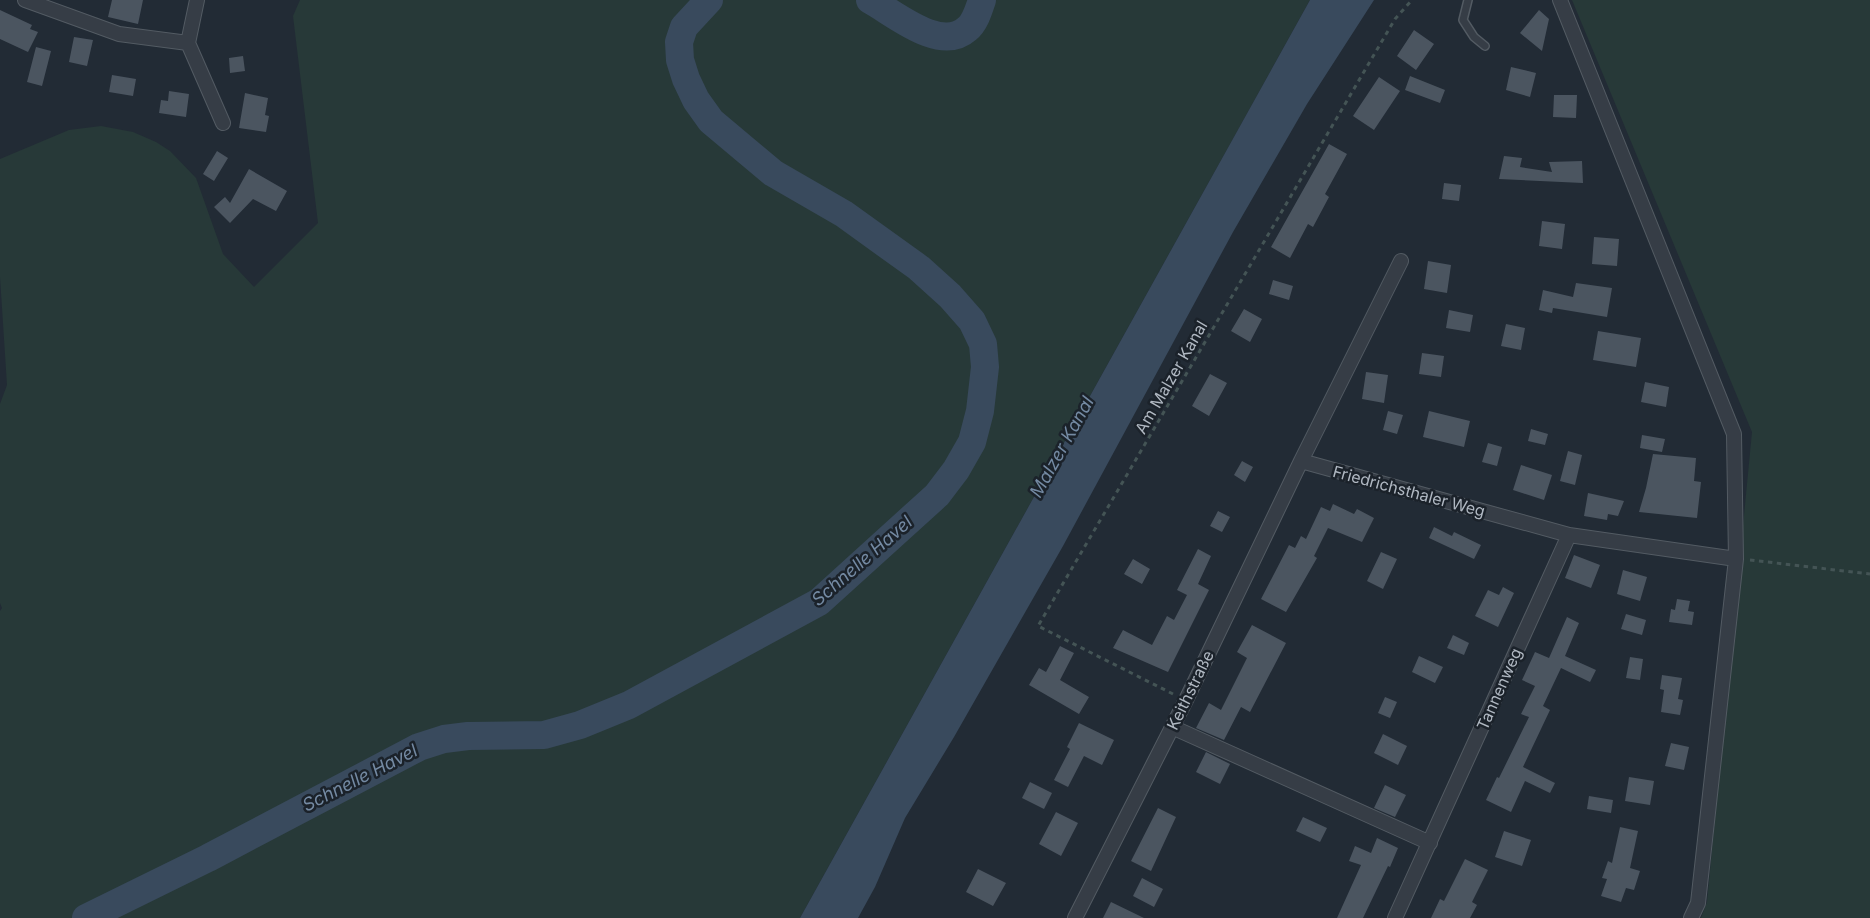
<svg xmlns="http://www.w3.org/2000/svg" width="1870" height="918" font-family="Inter,sans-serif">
  <rect width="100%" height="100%" fill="#222b35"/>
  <path fill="#273938" d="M 300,0 L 1310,0 L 800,918 L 0,918 L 0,611 L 2,608 L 0,603 L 0,404 L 7,385 L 0,277 L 0,159 L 69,130 L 101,126 L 133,132 L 156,142 L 170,151 L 196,178 L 223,254 L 254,287 L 318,223 L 293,16 Z
    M 1572,0 L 1870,0 L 1870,918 L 1701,918 L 1707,902 L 1752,432 Z"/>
  <path fill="#394a5d" d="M 1310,0 L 1374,0 L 1307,104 L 1233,232 L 1063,546 L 954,737 L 905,818 L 875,887 L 858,918 L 800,918 Z"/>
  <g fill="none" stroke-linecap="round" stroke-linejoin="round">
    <path stroke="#394a5d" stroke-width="28" d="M 870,0 C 894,13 940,53 967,29 C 975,23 979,9 982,0
      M 86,918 L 208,858 L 419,747 L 444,739 L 468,736 L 544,735 L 580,725 L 629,705 L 819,602 L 937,495 L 956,470 L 972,442 L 980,411 L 985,367 L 983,344 L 972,321 L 950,296 L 919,268 L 844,214 L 773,173 L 711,121 L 696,100 L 686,79 L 680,60 L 679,42 L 684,27 L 709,0"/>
  </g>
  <path fill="#4b5560" d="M 112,0 L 143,0 L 138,24 L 108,17 Z
    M 0,10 L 32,25 L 30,29 L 38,32 L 28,52 L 0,39 Z
    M 1539,10 L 1549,19 L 1542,51 L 1520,33 Z
    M 1414,30 L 1434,44 L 1416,70 L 1397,56 Z
    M 74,37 L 93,40 L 87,66 L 69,62 Z
    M 36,47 L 51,51 L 42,86 L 27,82 Z
    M 243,56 L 245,71 L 230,73 L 229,58 Z
    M 1511,67 L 1536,73 L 1530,97 L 1506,90 Z
    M 112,75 L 136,79 L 133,96 L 109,92 Z
    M 1410,76 L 1445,90 L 1440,103 L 1405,90 Z
    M 1379,77 L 1400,91 L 1374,130 L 1353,116 Z
    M 169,91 L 189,94 L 186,117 L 159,113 L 161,100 L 168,101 Z
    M 245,93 L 268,98 L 265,115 L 269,116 L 266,132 L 239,128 Z
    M 1554,95 L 1577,95 L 1576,118 L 1553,117 Z
    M 1329,144 L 1347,154 L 1325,194 L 1329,197 L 1313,227 L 1308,224 L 1290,258 L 1271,247 Z
    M 217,151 L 228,158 L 214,181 L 203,174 Z
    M 1504,156 L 1522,158 L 1520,167 L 1552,172 L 1549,162 L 1582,161 L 1583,183 L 1499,179 Z
    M 249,169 L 287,191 L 276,211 L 253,199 L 230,223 L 214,207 L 225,197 L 230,203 Z
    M 1444,183 L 1461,185 L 1459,201 L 1442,199 Z
    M 1542,221 L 1565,224 L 1562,249 L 1539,246 Z
    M 1594,237 L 1619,239 L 1617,266 L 1592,264 Z
    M 1428,261 L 1451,265 L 1447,293 L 1424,289 Z
    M 1273,280 L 1293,286 L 1289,300 L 1269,294 Z
    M 1576,283 L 1612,288 L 1607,317 L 1553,308 L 1552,313 L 1539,310 L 1543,290 L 1573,297 Z
    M 1244,309 L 1262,319 L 1250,342 L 1231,331 Z
    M 1449,310 L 1473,315 L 1470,332 L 1446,328 Z
    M 1506,324 L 1525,328 L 1521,350 L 1501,346 Z
    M 1598,331 L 1641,338 L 1636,367 L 1593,360 Z
    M 1422,353 L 1444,356 L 1441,377 L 1419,374 Z
    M 1366,372 L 1388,375 L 1384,403 L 1362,399 Z
    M 1210,374 L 1227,383 L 1209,416 L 1192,406 Z
    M 1645,382 L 1669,387 L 1666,407 L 1641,402 Z
    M 1388,411 L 1403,415 L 1397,434 L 1383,430 Z
    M 1429,411 L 1470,421 L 1464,447 L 1423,437 Z
    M 1531,429 L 1548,434 L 1545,445 L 1528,441 Z
    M 1642,435 L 1665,439 L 1662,452 L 1640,448 Z
    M 1488,443 L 1502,447 L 1497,466 L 1482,462 Z
    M 1568,451 L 1582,455 L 1575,485 L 1560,481 Z
    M 1653,454 L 1696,458 L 1694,481 L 1701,482 L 1697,518 L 1639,512 L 1646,488 Z
    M 1242,461 L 1253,467 L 1245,482 L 1234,475 Z
    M 1521,465 L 1552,475 L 1544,500 L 1513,490 Z
    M 1588,493 L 1624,501 L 1618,516 L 1608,514 L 1607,520 L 1584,516 Z
    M 1333,504 L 1354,514 L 1357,509 L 1374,518 L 1362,542 L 1328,528 L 1314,556 L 1317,558 L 1286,612 L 1261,599 L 1289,545 L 1295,548 L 1301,536 L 1306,539 L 1321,507 L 1330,511 Z
    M 1218,511 L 1230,517 L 1222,532 L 1210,526 Z
    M 1434,527 L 1452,536 L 1454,532 L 1481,545 L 1474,559 L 1429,538 Z
    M 1198,549 L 1211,556 L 1198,584 L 1209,590 L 1168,672 L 1113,648 L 1123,630 L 1152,645 L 1167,616 L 1174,620 L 1187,595 L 1177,590 Z
    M 1381,552 L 1397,559 L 1383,589 L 1367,581 Z
    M 1574,555 L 1600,565 L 1591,588 L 1565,578 Z
    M 1133,559 L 1150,569 L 1142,584 L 1124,574 Z
    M 1623,570 L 1647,577 L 1640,601 L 1617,594 Z
    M 1503,587 L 1514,593 L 1498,627 L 1475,616 L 1488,590 L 1499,595 Z
    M 1677,599 L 1690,601 L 1688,611 L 1694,612 L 1692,625 L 1669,622 L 1671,609 L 1675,610 Z
    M 1626,614 L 1646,620 L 1642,635 L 1621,629 Z
    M 1567,617 L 1579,623 L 1565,656 L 1596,670 L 1590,682 L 1561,668 L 1543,706 L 1550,710 L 1523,767 L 1555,783 L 1550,793 L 1525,781 L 1511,812 L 1486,800 L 1497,777 L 1499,778 L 1529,717 L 1521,714 L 1535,686 L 1522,680 L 1535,652 L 1549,658 Z
    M 1252,625 L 1286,643 L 1250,712 L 1241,707 L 1224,740 L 1196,728 L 1209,703 L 1221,710 L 1247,658 L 1237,652 Z
    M 1453,635 L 1469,643 L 1464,655 L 1447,648 Z
    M 1060,646 L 1074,653 L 1060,680 L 1089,697 L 1079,714 L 1029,685 L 1039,668 L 1046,672 Z
    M 1419,656 L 1443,667 L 1435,683 L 1412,672 Z
    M 1630,657 L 1643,659 L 1640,680 L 1626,678 Z
    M 1662,675 L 1682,678 L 1678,699 L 1683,700 L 1680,715 L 1661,712 L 1664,690 L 1660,689 Z
    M 1385,697 L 1397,702 L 1390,718 L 1378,713 Z
    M 1079,723 L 1114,740 L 1102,765 L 1084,756 L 1068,787 L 1054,780 L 1070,749 L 1067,747 Z
    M 1383,734 L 1407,746 L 1398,765 L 1374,753 Z
    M 1671,743 L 1689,747 L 1684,770 L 1665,766 Z
    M 1206,752 L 1230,764 L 1220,784 L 1196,772 Z
    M 1629,777 L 1654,781 L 1650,805 L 1625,801 Z
    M 1030,782 L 1052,793 L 1044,809 L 1022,798 Z
    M 1385,785 L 1406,795 L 1395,817 L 1374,808 Z
    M 1589,796 L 1613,800 L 1611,813 L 1587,809 Z
    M 1158,808 L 1176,817 L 1151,871 L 1131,861 Z
    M 1056,812 L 1078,823 L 1061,856 L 1039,844 Z
    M 1303,817 L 1327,828 L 1320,842 L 1296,831 Z
    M 1620,827 L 1638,831 L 1630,868 L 1640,871 L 1634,890 L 1626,888 L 1621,902 L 1601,896 L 1607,879 L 1602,878 L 1608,861 L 1612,863 Z
    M 1504,831 L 1531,840 L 1522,866 L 1495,857 Z
    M 1377,838 L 1398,848 L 1390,867 L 1388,866 L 1363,918 L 1337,918 L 1361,865 L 1349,861 L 1355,846 L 1371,853 Z
    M 1465,859 L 1488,870 L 1472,902 L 1477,905 L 1470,918 L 1431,918 L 1440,899 L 1444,901 Z
    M 978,869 L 1006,883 L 993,906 L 966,892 Z
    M 1142,878 L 1163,889 L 1154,907 L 1133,896 Z
    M 1111,902 L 1144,918 L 1103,918 Z"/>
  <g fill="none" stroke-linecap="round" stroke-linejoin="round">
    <defs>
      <path id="service" d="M 1468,0 L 1463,20 L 1474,37 L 1485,46"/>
      <path id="minor" d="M 25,0 L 119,34 L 188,43 L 223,123
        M 1560,0 L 1734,434 L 1736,559 L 1698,903 L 1691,918
        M 188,43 L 197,0
        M 1401,261 L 1301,461 L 1569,535 L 1736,559
        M 1172,727 L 1430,843
        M 1075,918 L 1186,700 L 1301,461
        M 1395,918 L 1569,535"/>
    </defs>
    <use href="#service" stroke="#535b63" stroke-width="10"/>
    <use href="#minor" stroke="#535b63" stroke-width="16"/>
    <path stroke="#445455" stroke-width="3" stroke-dasharray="4.5 4.5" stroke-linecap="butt" d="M 1750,560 L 1870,574
      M 1173,694 L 1038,626 L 1395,19 L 1412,0"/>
    <use href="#service" stroke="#363d46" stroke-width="7"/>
    <use href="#minor" stroke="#363d46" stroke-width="14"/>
  </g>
  <g text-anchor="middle" stroke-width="5" stroke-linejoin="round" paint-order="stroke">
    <g font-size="16" fill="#b0b8c2" stroke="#1b222a">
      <text transform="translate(1171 377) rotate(-60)" y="6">Am Malzer Kanal</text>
      <text transform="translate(1409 491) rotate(15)" y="6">Friedrichsthaler Weg</text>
      <text transform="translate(1499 689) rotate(-66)" y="6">Tannenweg</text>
      <text transform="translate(1190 690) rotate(-64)" y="6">Keithstraße</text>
    </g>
    <g font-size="18" font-style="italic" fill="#748aa3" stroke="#1b222a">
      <text transform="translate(1062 447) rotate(-61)" y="6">Malzer Kanal</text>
      <text transform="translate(862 561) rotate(-41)" y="6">Schnelle Havel</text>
      <text transform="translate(360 778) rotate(-27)" y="6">Schnelle Havel</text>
    </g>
  </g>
</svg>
